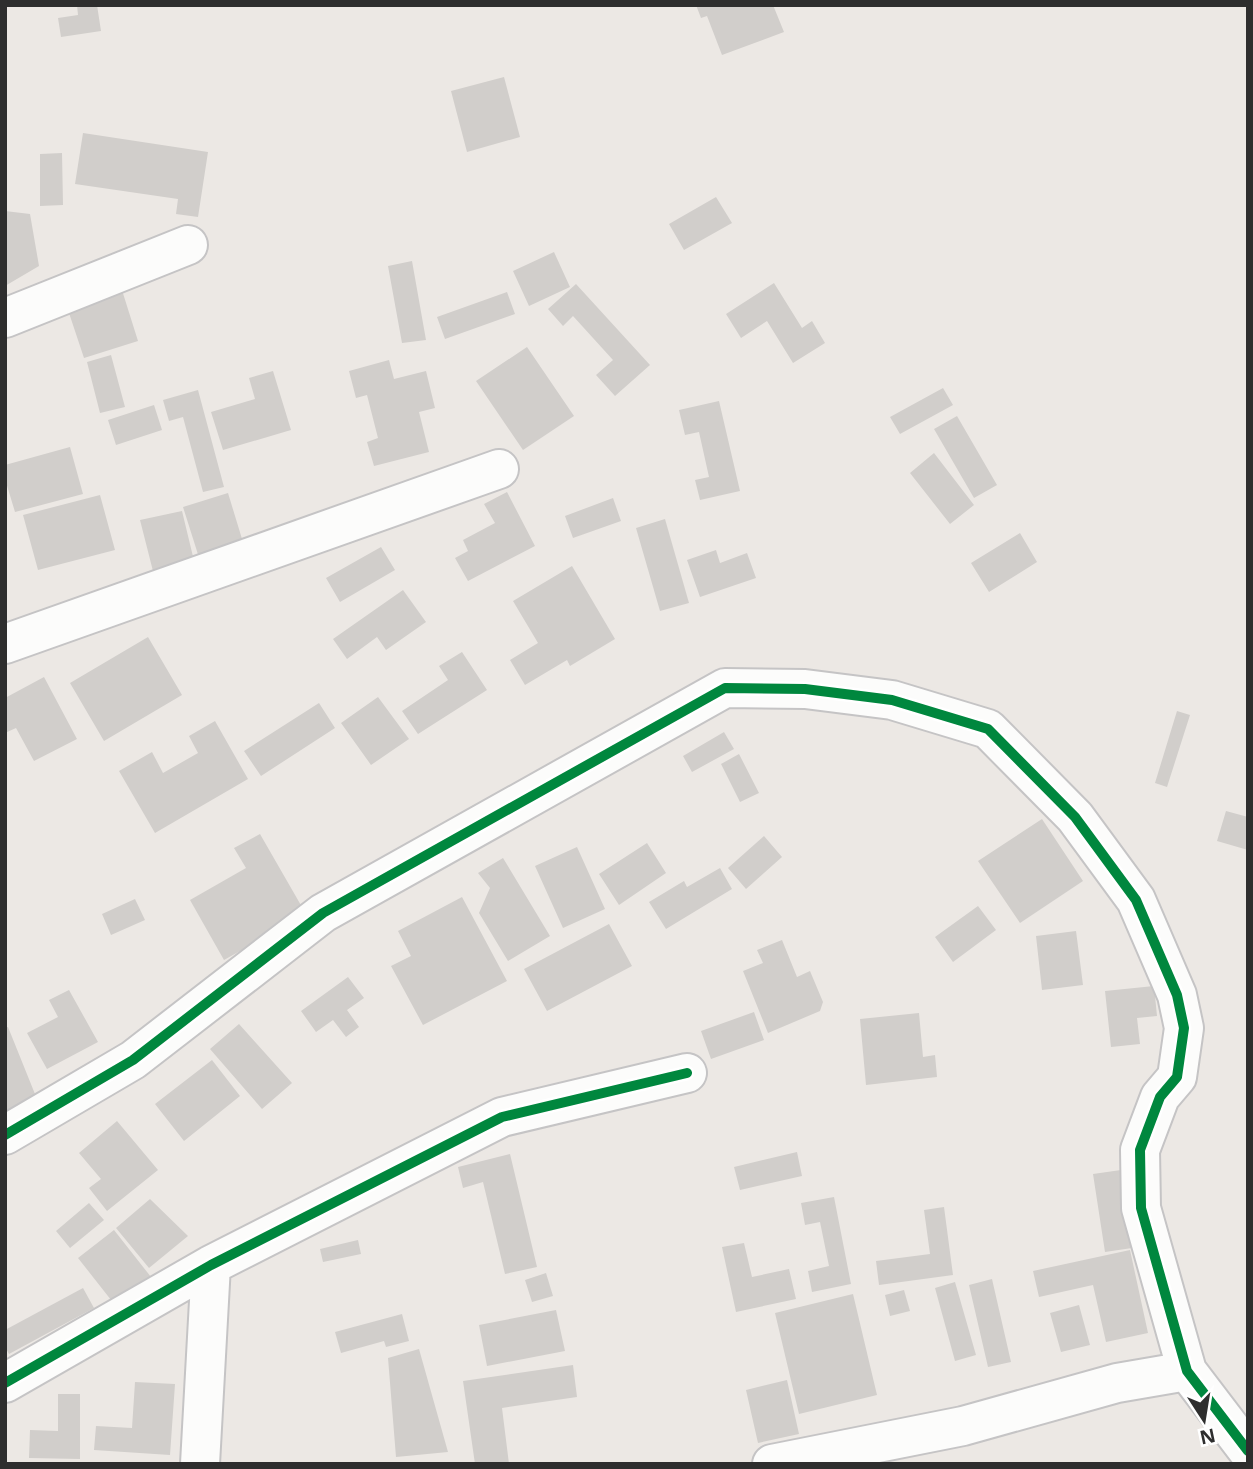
<svg xmlns="http://www.w3.org/2000/svg" width="1253" height="1469" font-family="'Noto Sans',sans-serif">
  <rect width="100%" height="100%" fill="#ece8e4"/>
  <path fill="#d1cecb" d="M 77,5 L 97,5 L 101,31 L 61,37 L 58,18 L 78,15 Z
    M 696,5 L 773,5 L 784,32 L 722,55 L 707,16 L 701,18 Z
    M 504,77 L 520,137 L 467,152 L 451,91 Z
    M 83,133 L 208,152 L 198,217 L 176,214 L 178,199 L 75,184 Z
    M 62,153 L 63,205 L 40,206 L 40,154 Z
    M 716,197 L 732,223 L 684,250 L 669,224 Z
    M 5,211 L 30,214 L 39,266 L 5,286 Z
    M 554,252 L 570,287 L 529,306 L 513,271 Z
    M 412,261 L 426,340 L 402,343 L 388,266 Z
    M 774,283 L 802,328 L 812,321 L 825,343 L 793,363 L 767,321 L 741,338 L 726,314 Z
    M 576,284 L 650,365 L 615,396 L 596,375 L 613,360 L 573,316 L 563,326 L 548,309 Z
    M 121,287 L 138,341 L 84,358 L 66,304 Z
    M 507,292 L 515,314 L 445,339 L 437,317 Z
    M 527,347 L 574,416 L 523,450 L 476,381 Z
    M 111,355 L 125,407 L 100,413 L 87,362 Z
    M 389,360 L 394,379 L 426,371 L 435,408 L 419,412 L 429,452 L 374,466 L 367,442 L 378,438 L 367,395 L 356,398 L 349,371 Z
    M 273,371 L 291,430 L 223,450 L 211,412 L 255,399 L 249,378 Z
    M 943,388 L 953,405 L 900,434 L 890,417 Z
    M 198,390 L 224,487 L 203,492 L 183,417 L 169,421 L 163,400 Z
    M 719,401 L 740,491 L 700,500 L 695,480 L 709,477 L 699,432 L 685,435 L 679,410 Z
    M 154,405 L 162,430 L 116,445 L 108,420 Z
    M 957,416 L 997,485 L 974,498 L 934,429 Z
    M 70,447 L 83,494 L 15,512 L 5,479 L 5,465 Z
    M 934,453 L 974,505 L 950,524 L 910,473 Z
    M 507,492 L 535,546 L 468,581 L 455,558 L 468,551 L 463,540 L 495,523 L 484,504 Z
    M 228,493 L 246,552 L 202,567 L 183,507 Z
    M 100,495 L 115,550 L 38,570 L 23,515 Z
    M 613,498 L 621,521 L 573,538 L 565,516 Z
    M 182,511 L 196,569 L 155,579 L 140,520 Z
    M 665,519 L 689,603 L 660,611 L 636,528 Z
    M 1020,533 L 1037,562 L 989,592 L 971,563 Z
    M 381,547 L 395,570 L 340,602 L 326,578 Z
    M 716,550 L 720,563 L 747,553 L 756,578 L 700,597 L 687,560 Z
    M 572,566 L 615,639 L 570,666 L 567,660 L 525,685 L 510,660 L 538,643 L 513,601 Z
    M 403,590 L 426,622 L 386,650 L 377,637 L 347,659 L 333,639 Z
    M 148,637 L 182,695 L 104,741 L 70,683 Z
    M 462,652 L 487,690 L 418,734 L 402,711 L 448,680 L 439,666 Z
    M 44,677 L 77,739 L 34,761 L 16,728 L 5,733 L 5,698 Z
    M 378,697 L 409,739 L 371,765 L 341,723 Z
    M 319,703 L 335,728 L 261,776 L 244,751 Z
    M 1177,711 L 1190,715 L 1167,787 L 1155,783 Z
    M 215,721 L 248,779 L 155,833 L 119,771 L 152,752 L 163,773 L 198,753 L 189,736 Z
    M 724,732 L 734,749 L 692,772 L 683,756 Z
    M 739,754 L 759,793 L 740,802 L 721,764 Z
    M 1226,811 L 1248,817 L 1248,850 L 1217,841 Z
    M 1042,819 L 1083,881 L 1020,923 L 978,861 Z
    M 260,834 L 306,914 L 224,960 L 190,900 L 246,868 L 234,848 Z
    M 764,836 L 782,857 L 746,889 L 728,868 Z
    M 647,843 L 666,873 L 619,905 L 599,874 Z
    M 577,847 L 605,909 L 563,928 L 535,866 Z
    M 503,858 L 550,936 L 508,961 L 479,913 L 490,888 L 478,873 Z
    M 720,868 L 732,889 L 666,929 L 649,902 L 684,881 L 687,887 Z
    M 462,897 L 507,981 L 423,1025 L 391,966 L 411,956 L 398,931 Z
    M 135,899 L 145,920 L 111,935 L 102,914 Z
    M 978,906 L 996,930 L 953,962 L 935,937 Z
    M 609,924 L 632,966 L 547,1011 L 524,969 Z
    M 1076,931 L 1083,985 L 1042,990 L 1036,936 Z
    M 782,940 L 797,977 L 810,971 L 823,1002 L 820,1011 L 768,1033 L 743,971 L 763,963 L 757,950 Z
    M 348,977 L 364,998 L 347,1010 L 359,1027 L 346,1037 L 333,1020 L 316,1032 L 301,1011 Z
    M 1154,986 L 1157,1016 L 1137,1018 L 1140,1044 L 1111,1047 L 1105,991 Z
    M 69,990 L 98,1042 L 47,1069 L 27,1033 L 58,1017 L 49,1000 Z
    M 754,1012 L 764,1040 L 711,1059 L 701,1031 Z
    M 919,1013 L 923,1057 L 935,1055 L 937,1077 L 866,1085 L 860,1019 Z
    M 239,1024 L 292,1083 L 262,1109 L 210,1049 Z
    M 8,1027 L 39,1104 L 5,1113 L 5,1028 Z
    M 212,1060 L 240,1096 L 184,1141 L 155,1104 Z
    M 117,1121 L 158,1170 L 107,1211 L 89,1188 L 101,1179 L 79,1153 Z
    M 797,1152 L 802,1176 L 740,1190 L 734,1167 Z
    M 510,1154 L 537,1267 L 505,1274 L 483,1182 L 463,1188 L 458,1167 Z
    M 1121,1170 L 1132,1248 L 1105,1252 L 1093,1174 Z
    M 834,1197 L 851,1284 L 812,1292 L 808,1271 L 829,1266 L 820,1222 L 805,1225 L 801,1203 Z
    M 150,1199 L 188,1236 L 149,1268 L 116,1228 Z
    M 89,1203 L 104,1220 L 70,1248 L 56,1231 Z
    M 944,1207 L 953,1275 L 879,1285 L 876,1261 L 930,1254 L 924,1210 Z
    M 114,1230 L 151,1277 L 115,1305 L 78,1258 Z
    M 358,1240 L 361,1254 L 323,1262 L 320,1249 Z
    M 744,1243 L 752,1277 L 789,1269 L 796,1299 L 736,1312 L 722,1247 Z
    M 1130,1250 L 1148,1333 L 1106,1342 L 1093,1285 L 1039,1297 L 1033,1271 Z
    M 546,1273 L 553,1296 L 532,1302 L 525,1280 Z
    M 992,1279 L 1011,1362 L 988,1367 L 969,1285 Z
    M 955,1282 L 976,1355 L 955,1361 L 935,1288 Z
    M 83,1288 L 94,1308 L 9,1354 L 5,1347 L 5,1330 Z
    M 904,1290 L 910,1311 L 890,1316 L 885,1295 Z
    M 853,1294 L 877,1395 L 799,1414 L 775,1313 Z
    M 1079,1305 L 1090,1345 L 1061,1352 L 1050,1313 Z
    M 556,1310 L 565,1351 L 487,1366 L 479,1325 Z
    M 402,1314 L 409,1341 L 386,1347 L 384,1341 L 341,1353 L 335,1332 Z
    M 419,1349 L 448,1452 L 396,1457 L 388,1358 Z
    M 573,1365 L 577,1397 L 502,1408 L 509,1464 L 475,1464 L 463,1381 Z
    M 787,1380 L 799,1434 L 758,1443 L 746,1390 Z
    M 135,1382 L 175,1384 L 170,1455 L 94,1450 L 96,1426 L 132,1428 Z
    M 58,1394 L 80,1394 L 80,1459 L 29,1458 L 30,1430 L 58,1431 Z"/>
  <g fill="none" stroke-linecap="round" stroke-linejoin="round">
    <defs>
      <path id="minor" d="M 5,318 L 188,245
        M 5,644 L 499,469
        M 5,1135 L 133,1060 L 323,913 L 725,688 L 805,689 L 892,700 L 988,729 L 1075,817 L 1136,900 L 1177,995 L 1184,1028 L 1177,1077 L 1160,1097 L 1140,1150 L 1141,1208 L 1187,1371 L 1248,1451
        M 5,1383 L 211,1265 L 502,1117 L 687,1073
        M 200,1464 L 211,1265
        M 772,1464 L 963,1426 L 1117,1383 L 1187,1371"/>
    </defs>
    <use href="#minor" stroke="#c5c4c5" stroke-width="42"/>
    <use href="#minor" stroke="#fcfcfb" stroke-width="38"/>
    <defs>
      <path id="cycleway" d="M 5,1135 L 133,1060 L 323,913 L 725,688 L 805,689 L 892,700 L 988,729 L 1075,817 L 1136,900 L 1177,995 L 1184,1028 L 1177,1077 L 1160,1097 L 1140,1150 L 1141,1208 L 1187,1371 L 1248,1451
        M 5,1383 L 211,1265 L 502,1117 L 687,1073"/>
    </defs>
    <use href="#cycleway" stroke="#fff" stroke-width="15"/>
    <use href="#cycleway" stroke="#00873e" stroke-width="10"/>
  </g>
  <rect width="1253" height="1469" fill="none" stroke="#2e2e2e" stroke-width="14"/>
  <g transform="translate(1204 1420) rotate(168)" stroke="#ffffff" stroke-width="5" paint-order="stroke">
  <path d="M0-5L12 26L0 18L-12 26Z" fill="#2e2e2e"/>
  <text y="-10" font-size="19" font-weight="bold" text-anchor="middle" fill="#2e2e2e">N</text>
  </g>
</svg>
